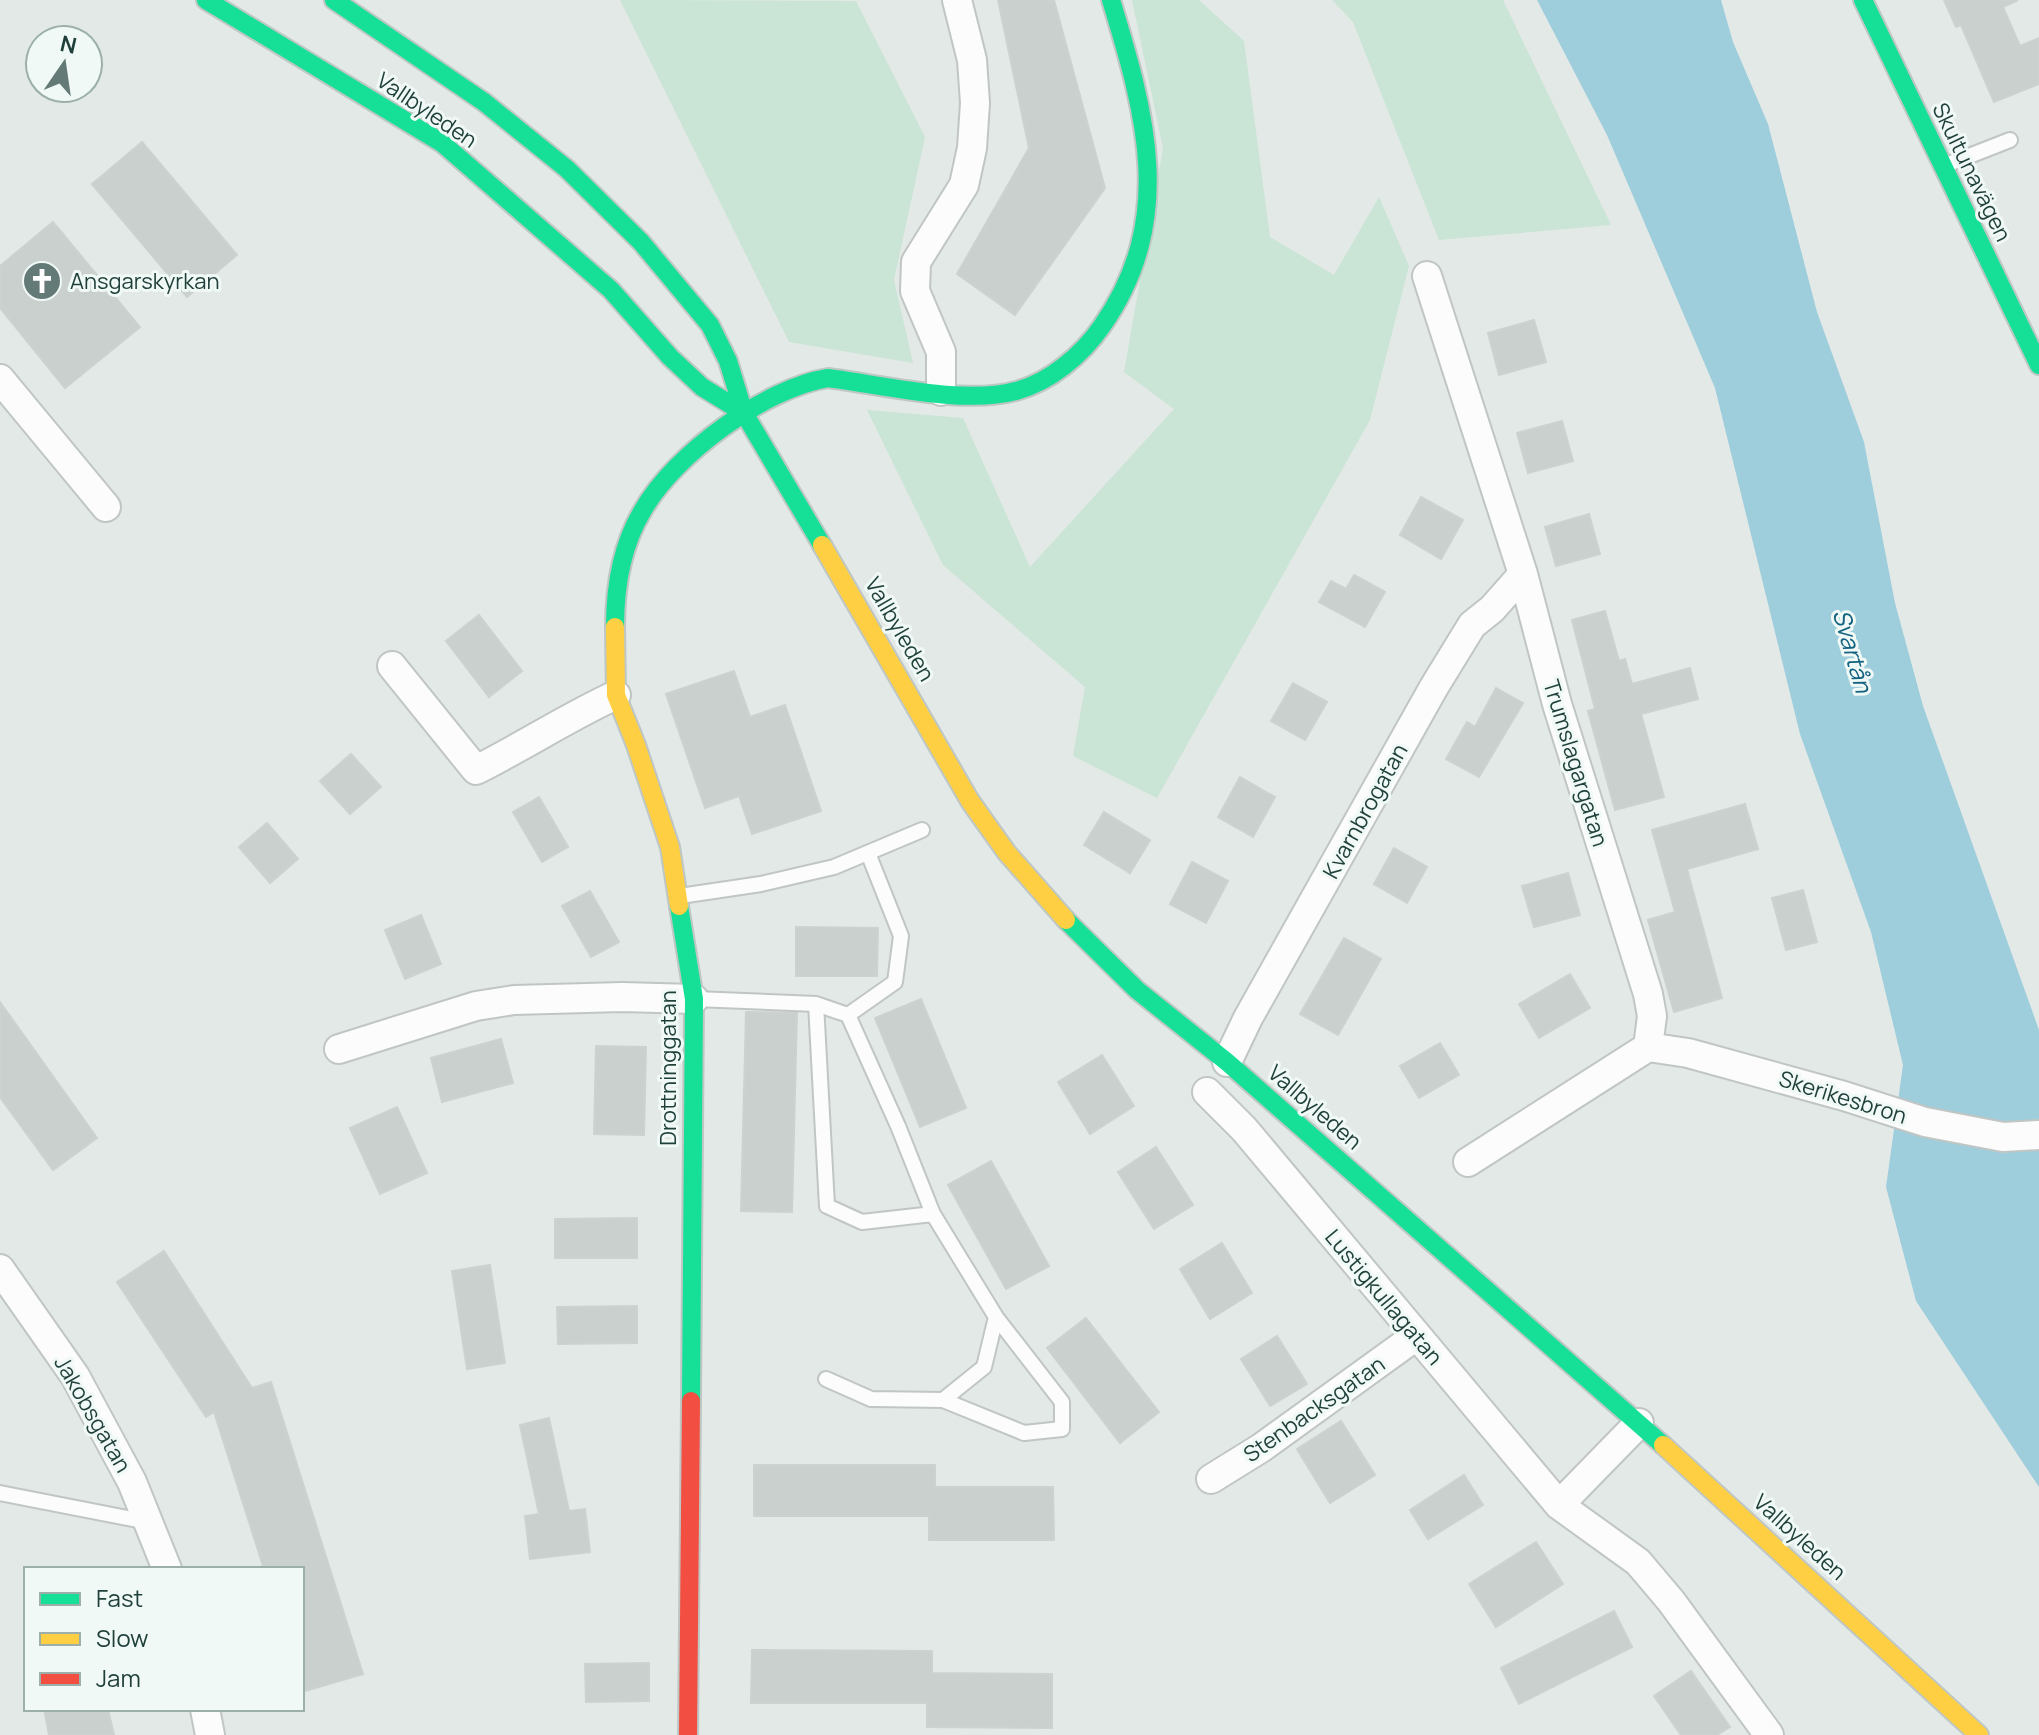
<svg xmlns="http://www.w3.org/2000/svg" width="2039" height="1735" font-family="Manrope,sans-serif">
  <rect width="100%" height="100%" fill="#e3e9e7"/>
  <path fill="#cae4d5" d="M 620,0 L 856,1 L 925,137 L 894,280 L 913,363 L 789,342 Z
    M 1132,0 L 1199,0 L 1244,41 L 1270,237 L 1334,275 L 1379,197 L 1409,266 L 1370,420 L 1157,798 L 1073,756 L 1085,687 L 943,565 L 867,410 L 963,418 L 1030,567 L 1174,409 L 1124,372 L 1163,148 Z
    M 1332,0 L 1503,0 L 1611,225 L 1439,240 L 1353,22 Z"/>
  <path fill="#9ecddc" d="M 1537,0 L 1721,0 L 1733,42 L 1768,124 L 1817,312 L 1864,442 L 1895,603 L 1923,706 L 2039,1030 L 2039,1487 L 1916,1301 L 1886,1187 L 1903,1065 L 1871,932 L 1800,734 L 1715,388 L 1607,135 Z"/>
  <path fill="#cad0ce" stroke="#cbd2d0" stroke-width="2" d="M 998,0 L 1054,0 L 1105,188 L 1015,315 L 957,274 L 1029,148 Z
    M 1944,0 L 2018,0 L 2003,7 L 2020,46 L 2039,38 L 2039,84 L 1994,102 L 1961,25 L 1956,27 Z
    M 142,142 L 237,255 L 187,297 L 92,184 Z
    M 53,222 L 140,327 L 65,388 L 0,308 L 0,266 Z
    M 1534,320 L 1546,362 L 1499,375 L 1488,333 Z
    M 1562,421 L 1573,461 L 1528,473 L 1517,433 Z
    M 1421,497 L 1463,520 L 1441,559 L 1400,535 Z
    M 1589,514 L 1600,554 L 1556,566 L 1545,527 Z
    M 1354,575 L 1385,592 L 1365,627 L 1319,602 L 1331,581 L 1346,589 Z
    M 1605,611 L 1619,661 L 1625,659 L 1632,684 L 1690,668 L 1698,699 L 1641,714 L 1664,797 L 1615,810 L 1588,711 L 1595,709 L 1572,620 Z
    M 479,615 L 522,671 L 489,697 L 446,641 Z
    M 734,671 L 750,717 L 785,705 L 821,811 L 752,834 L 739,796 L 705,808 L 666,694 Z
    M 1293,683 L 1327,702 L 1305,740 L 1271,721 Z
    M 1496,688 L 1523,703 L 1479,777 L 1446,759 L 1467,722 L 1475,727 Z
    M 351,754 L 381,787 L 350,814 L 320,781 Z
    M 1240,777 L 1275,797 L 1253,837 L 1218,817 Z
    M 539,797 L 568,847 L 542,862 L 513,812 Z
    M 1745,804 L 1758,849 L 1687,869 L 1722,998 L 1674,1012 L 1648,920 L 1675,912 L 1652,830 Z
    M 1104,812 L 1150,840 L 1130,873 L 1084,845 Z
    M 267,823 L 298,859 L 270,883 L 239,847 Z
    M 1394,848 L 1427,867 L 1407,903 L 1374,884 Z
    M 1192,862 L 1228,881 L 1206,923 L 1170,904 Z
    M 1568,873 L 1580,915 L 1534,927 L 1522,886 Z
    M 1803,890 L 1817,942 L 1786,950 L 1772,898 Z
    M 590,891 L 619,942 L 591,957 L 562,906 Z
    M 421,915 L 441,964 L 405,979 L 385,930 Z
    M 796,927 L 878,928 L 877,976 L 796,976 Z
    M 1344,938 L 1381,959 L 1338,1035 L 1300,1014 Z
    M 1570,974 L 1590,1008 L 1539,1038 L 1519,1004 Z
    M 921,999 L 966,1108 L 920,1127 L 875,1018 Z
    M 0,1002 L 97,1138 L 53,1170 L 0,1097 Z
    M 746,1012 L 797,1013 L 792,1212 L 741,1211 Z
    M 501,1039 L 513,1083 L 442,1102 L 431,1058 Z
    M 1440,1043 L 1459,1075 L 1419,1098 L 1400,1066 Z
    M 596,1046 L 646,1047 L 644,1135 L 594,1134 Z
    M 1102,1055 L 1134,1106 L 1090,1134 L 1058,1082 Z
    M 397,1107 L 427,1173 L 380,1194 L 350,1128 Z
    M 1156,1147 L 1193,1205 L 1154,1229 L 1118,1172 Z
    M 991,1161 L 1049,1266 L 1006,1289 L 948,1185 Z
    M 637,1218 L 637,1258 L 555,1258 L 555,1219 Z
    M 1222,1243 L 1252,1293 L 1210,1319 L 1180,1269 Z
    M 164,1251 L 252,1388 L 271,1382 L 363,1674 L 302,1692 L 302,1569 L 264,1569 L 214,1412 L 206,1417 L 117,1282 Z
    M 490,1265 L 505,1363 L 467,1369 L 452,1271 Z
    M 637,1306 L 637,1343 L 558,1344 L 557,1307 Z
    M 1086,1318 L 1159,1412 L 1120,1443 L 1047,1348 Z
    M 1277,1336 L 1307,1384 L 1270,1406 L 1241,1359 Z
    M 549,1418 L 569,1511 L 585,1509 L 590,1552 L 530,1559 L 525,1516 L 539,1514 L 520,1425 Z
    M 1341,1421 L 1375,1475 L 1330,1503 L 1297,1449 Z
    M 754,1465 L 935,1465 L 935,1487 L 1053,1487 L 1054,1540 L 929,1540 L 929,1516 L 754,1516 Z
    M 1464,1475 L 1483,1505 L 1428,1539 L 1410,1510 Z
    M 1536,1542 L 1563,1584 L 1496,1627 L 1469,1584 Z
    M 1614,1611 L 1632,1647 L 1519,1704 L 1501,1668 Z
    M 752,1650 L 932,1651 L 932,1673 L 1052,1674 L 1052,1728 L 927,1727 L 927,1703 L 751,1703 Z
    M 649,1663 L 649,1701 L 586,1702 L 585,1664 Z
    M 1691,1671 L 1730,1727 L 1717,1735 L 1681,1735 L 1654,1696 Z
    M 44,1709 L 108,1709 L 114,1735 L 49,1735 Z"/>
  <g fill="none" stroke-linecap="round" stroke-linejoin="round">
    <defs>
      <path id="lane" d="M 1946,165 L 2010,140
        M 680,896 L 761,884 L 834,867 L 922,830
        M 695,999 L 816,1004 L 827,1206 L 862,1222 L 933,1214 L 898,1126 L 848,1015 L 816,1004
        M 848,1015 L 895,982 L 901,936 L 868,853
        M 826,1379 L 871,1399 L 943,1400 L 984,1367 L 996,1317 L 933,1214
        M 943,1400 L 1024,1433 L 1062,1429 L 1062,1402 L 996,1317
        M 0,1493 L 148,1522"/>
      <path id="street" d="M 1427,276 L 1523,574 L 1557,704 L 1648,994 L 1652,1016 L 1648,1047 L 1468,1162
        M 0,379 L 106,507
        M 941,391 L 941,352 L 915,291 L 916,262 L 964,185 L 972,148 L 975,103 L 972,60 L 957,0
        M 392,666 L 476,770 C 524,746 568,717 616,695
        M 1648,1047 L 1688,1053 L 1844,1096 L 1925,1122 L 2003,1137 L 2039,1135
        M 339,1049 L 476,1006 L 514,1000 L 622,997 L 694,999
        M 1227,1062 L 1248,1018 L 1434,687 L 1472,625 L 1492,609 L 1523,574
        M 1207,1092 L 1244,1129 L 1559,1505 L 1638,1562 L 1671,1601 L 1769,1735
        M 0,1269 L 75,1376 L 132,1482 L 167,1569
        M 1211,1479 L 1261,1448 L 1416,1336
        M 1559,1505 L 1639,1423
        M 205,1709 L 210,1735"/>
      <path id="fast" d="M 206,0 L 442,143 L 611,290 L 670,357 L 702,387 L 744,413
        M 334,0 L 484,102 L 567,169 L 641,242 L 710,325 L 728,361 L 744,413 L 822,545
        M 1863,0 L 2039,365
        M 615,627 C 615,586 621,546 643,510 C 675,454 765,388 828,378 C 882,385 964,405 1016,391 C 1050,382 1082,355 1102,326 C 1176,220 1146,115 1111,0
        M 679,906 L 694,999 L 691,1401
        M 1066,920 L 1137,990 L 1227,1062 L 1663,1445"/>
      <path id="slow" d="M 822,545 L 970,801 L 1007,853 L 1066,920
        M 615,627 L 616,695 L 636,745 L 670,847 L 679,906
        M 1663,1445 L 1979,1735"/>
      <path id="jam" d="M 688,1735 L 691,1401"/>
    </defs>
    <use href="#lane" stroke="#c0c6c4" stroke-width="18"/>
    <use href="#street" stroke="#c0c6c4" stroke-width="32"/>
    <use href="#fast" stroke="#bec7c4" stroke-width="22"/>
    <use href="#slow" stroke="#bec7c4" stroke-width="22"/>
    <use href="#jam" stroke="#bec7c4" stroke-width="22"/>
    <use href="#lane" stroke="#fbfcfb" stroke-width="14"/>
    <use href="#street" stroke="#fbfcfb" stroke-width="28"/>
    <use href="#fast" stroke="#16e098" stroke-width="18"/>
    <use href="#slow" stroke="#ffcf43" stroke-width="18"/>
    <use href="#jam" stroke="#f24e42" stroke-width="18"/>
  </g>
  <defs>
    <symbol id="church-disc" viewBox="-11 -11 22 22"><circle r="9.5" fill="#647a77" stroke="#f0f9f5"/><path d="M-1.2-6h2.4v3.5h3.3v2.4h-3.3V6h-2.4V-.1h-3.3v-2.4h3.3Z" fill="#fff"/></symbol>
  </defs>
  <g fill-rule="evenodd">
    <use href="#church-disc" x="20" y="259" width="44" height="44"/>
  </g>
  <g text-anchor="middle" stroke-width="6" stroke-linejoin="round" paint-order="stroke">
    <g font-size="22" fill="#1f3f3a" stroke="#f0f9f5">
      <text transform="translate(427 110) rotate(34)" y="8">Vallbyleden</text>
      <text transform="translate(1972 172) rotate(64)" y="8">Skultunavägen</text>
      <text transform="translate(900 629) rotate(60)" y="8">Vallbyleden</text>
      <text transform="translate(1576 763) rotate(73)" y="8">Trumslagargatan</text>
      <text transform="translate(1365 811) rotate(-61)" y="8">Kvarnbrogatan</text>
      <text transform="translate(668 1068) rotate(-90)" y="8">Drottninggatan</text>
      <text transform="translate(1843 1097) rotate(17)" y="8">Skerikesbron</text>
      <text transform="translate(1315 1107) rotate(41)" y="8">Vallbyleden</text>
      <text transform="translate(1384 1297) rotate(50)" y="8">Lustigkullagatan</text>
      <text transform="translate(1314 1409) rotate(-35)" y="8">Stenbacksgatan</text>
      <text transform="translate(93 1414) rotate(60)" y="8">Jakobsgatan</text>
      <text transform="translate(1800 1537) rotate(42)" y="8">Vallbyleden</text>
    </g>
    <g font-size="22" fill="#1f3f3a" stroke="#f0f9f5" text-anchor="start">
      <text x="70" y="289">Ansgarskyrkan</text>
    </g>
    <g font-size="24" font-style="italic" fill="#126281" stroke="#f0f9f5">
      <text transform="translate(1852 651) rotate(74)" y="8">Svartån</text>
    </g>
  </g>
  <rect x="24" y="1567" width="280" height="144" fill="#f0f9f5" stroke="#9cafaa" stroke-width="2"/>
  <rect x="40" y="1593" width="40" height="12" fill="#16e098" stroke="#9cafaa" stroke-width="2"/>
  <text x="96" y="1607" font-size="24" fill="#1f3f3a">Fast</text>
  <rect x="40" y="1633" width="40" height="12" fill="#ffcf43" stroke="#9cafaa" stroke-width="2"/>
  <text x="96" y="1647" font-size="24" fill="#1f3f3a">Slow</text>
  <rect x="40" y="1673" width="40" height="12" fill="#f24e42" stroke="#9cafaa" stroke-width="2"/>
  <text x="96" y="1687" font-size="24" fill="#1f3f3a">Jam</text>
  <g transform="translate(64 64) rotate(13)"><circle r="38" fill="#f0f9f5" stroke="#9cafaa" stroke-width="2"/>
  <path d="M0-6L14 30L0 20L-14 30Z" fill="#647a77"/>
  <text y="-12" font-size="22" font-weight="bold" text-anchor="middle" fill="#1f3f3a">N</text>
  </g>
</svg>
